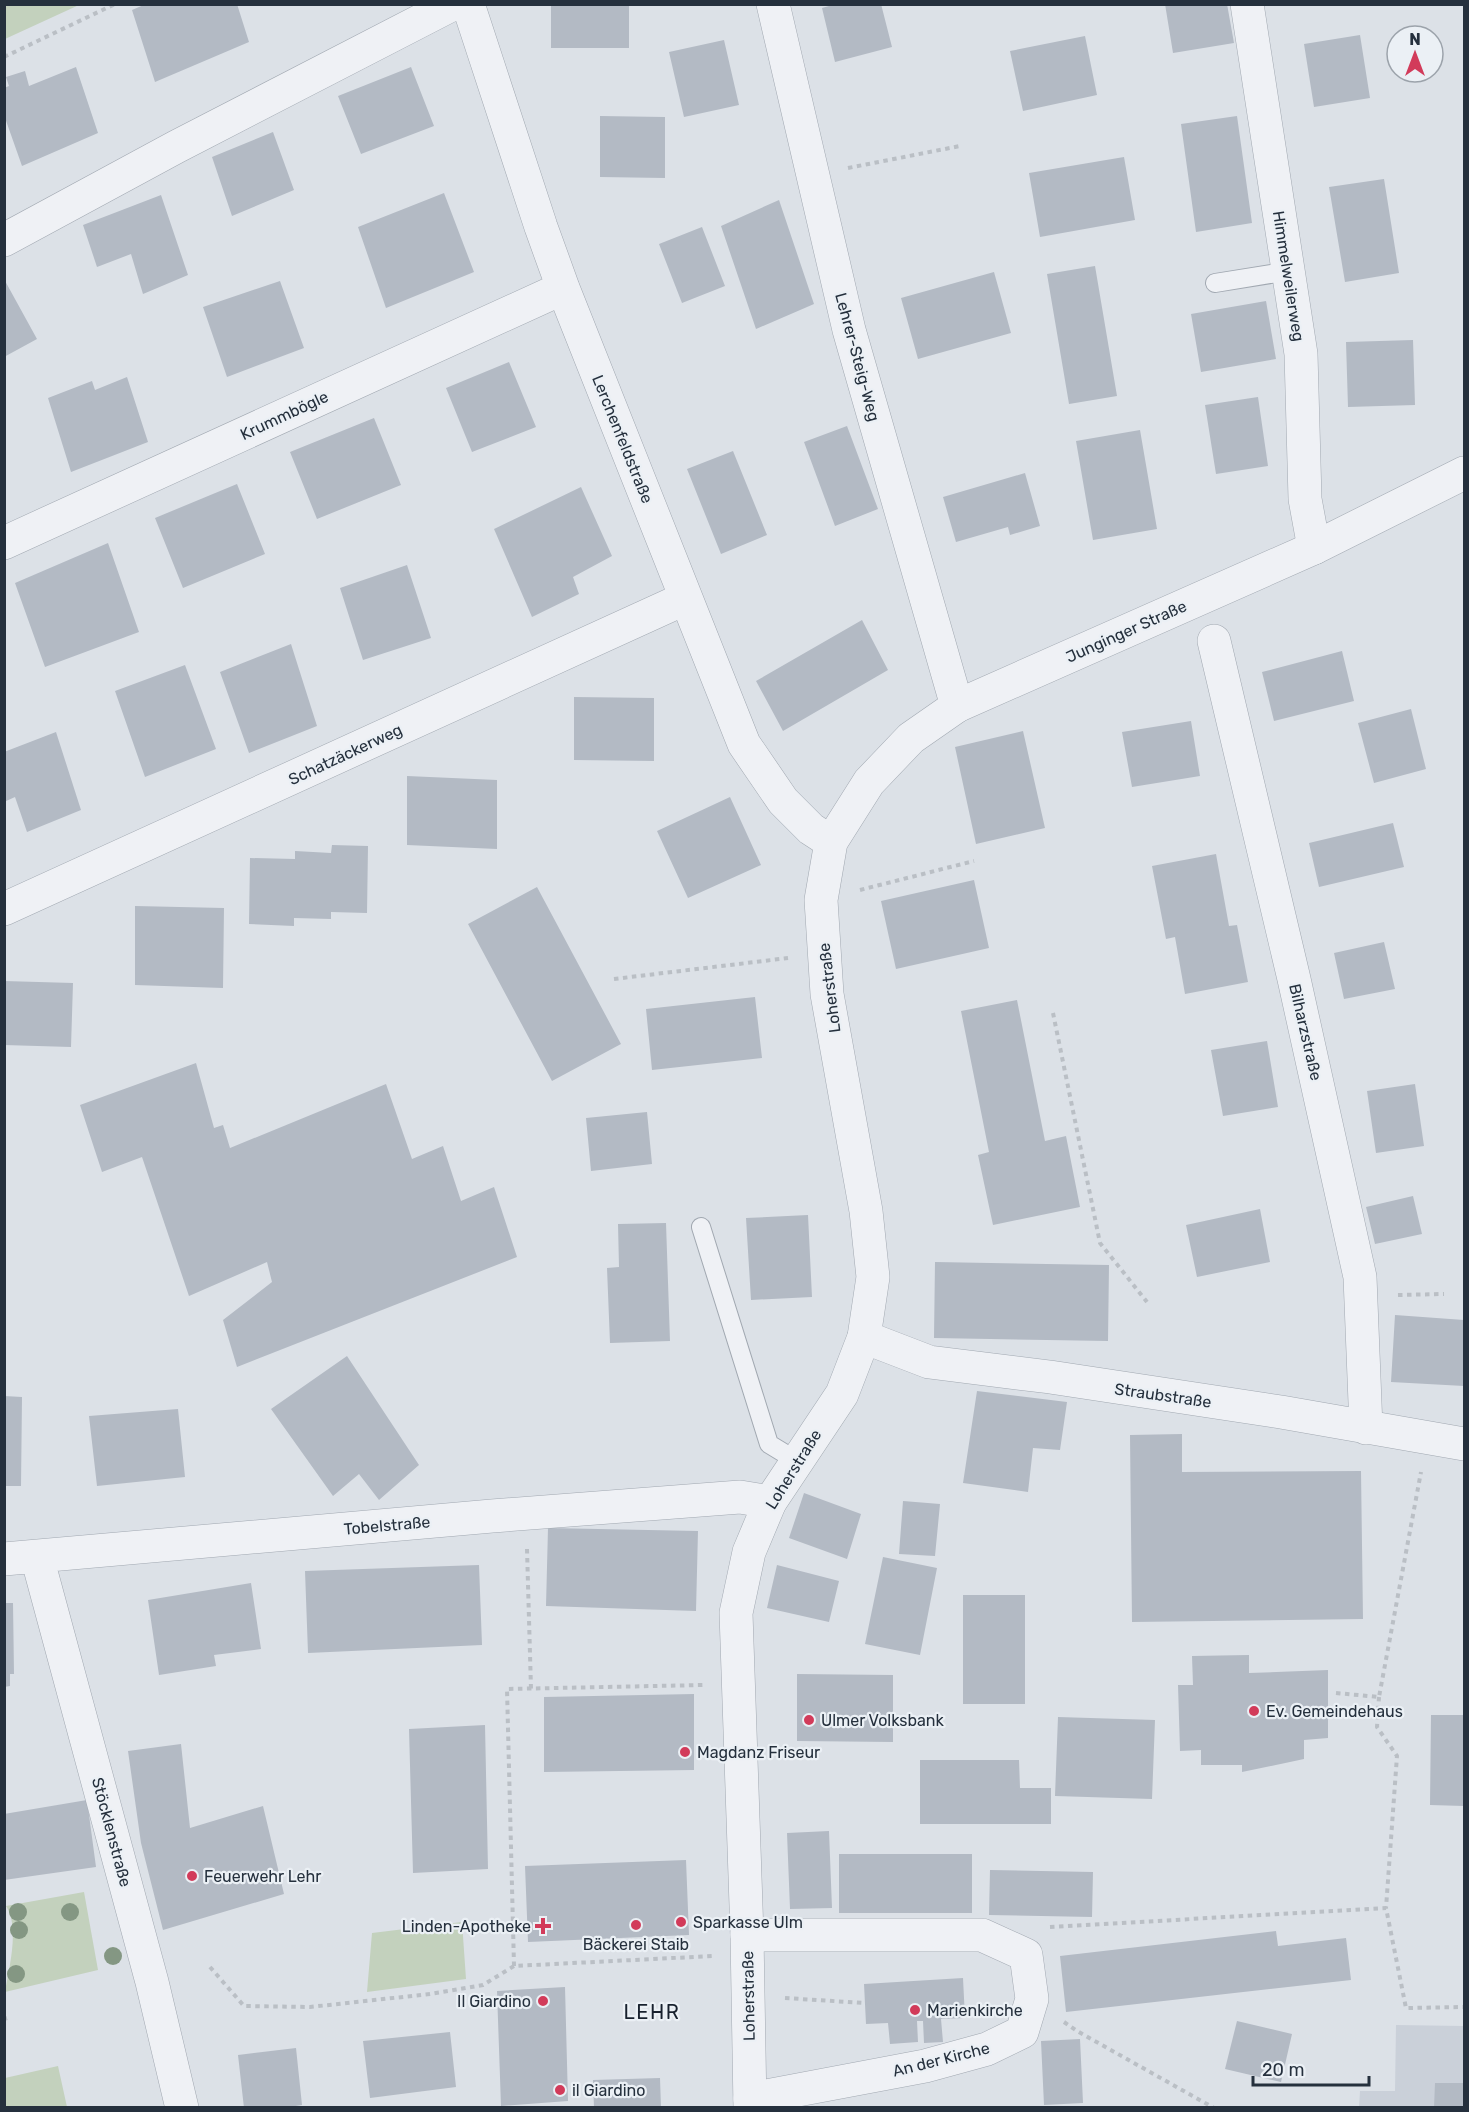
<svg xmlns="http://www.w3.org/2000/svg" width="1469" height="2112" font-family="Rubik,sans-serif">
  <rect width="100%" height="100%" fill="#dce1e7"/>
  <path fill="#cad0d9" d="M 1396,2025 L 1464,2026 L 1464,2107 L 1359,2108 L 1360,2091 L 1395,2091 Z"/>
  <path fill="#c3d1bd" d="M 5,4 L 79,4 L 79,5 L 5,39 Z
    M 84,1892 L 98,1970 L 5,1992 C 9,1968 20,1927 6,1906 Z
    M 462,1922 L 466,1979 L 367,1992 L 372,1933 Z
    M 58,2066 L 67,2107 L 5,2107 L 5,2078 Z"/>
  <path fill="#b3bac4" d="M 146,4 L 237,4 L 249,42 L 155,82 L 132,10 Z
    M 551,4 L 629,4 L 629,48 L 551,48 Z
    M 836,4 L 881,4 L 892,47 L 835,62 L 822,8 Z
    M 1165,4 L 1227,4 L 1234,43 L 1173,53 Z
    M 1360,35 L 1370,98 L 1314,107 L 1304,44 Z
    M 1085,36 L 1097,95 L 1023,111 L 1010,51 Z
    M 724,40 L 739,105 L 684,117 L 669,52 Z
    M 76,67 L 98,133 L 22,166 L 4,115 L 4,88 L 9,86 L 6,77 L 25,71 L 29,86 Z
    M 411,67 L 434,126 L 361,154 L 338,96 Z
    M 600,116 L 665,117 L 665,178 L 600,177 Z
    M 1237,116 L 1252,223 L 1196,232 L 1181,124 Z
    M 273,132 L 294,190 L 232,216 L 212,157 Z
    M 1124,157 L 1135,220 L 1040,237 L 1029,173 Z
    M 1384,179 L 1399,273 L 1345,282 L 1329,187 Z
    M 444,193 L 474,272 L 386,308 L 358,227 Z
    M 161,195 L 188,275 L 143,294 L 131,254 L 97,267 L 83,225 Z
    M 779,200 L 814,304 L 756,329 L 721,226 Z
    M 702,227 L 725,286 L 682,303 L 659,244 Z
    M 1095,266 L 1117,396 L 1069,404 L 1047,274 Z
    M 994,272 L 1011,333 L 918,359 L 901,298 Z
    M 4,279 L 37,339 L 4,357 Z
    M 280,281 L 304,348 L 227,377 L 203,307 Z
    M 1266,301 L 1276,359 L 1201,372 L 1191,314 Z
    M 1413,340 L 1415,405 L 1348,407 L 1346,342 Z
    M 509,362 L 536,427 L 472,452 L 446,388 Z
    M 127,377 L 148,442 L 71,472 L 48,398 L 92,381 L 95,390 Z
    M 1258,397 L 1268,466 L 1216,474 L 1205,405 Z
    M 374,418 L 401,485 L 317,519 L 290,452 Z
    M 847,426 L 878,509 L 835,526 L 804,442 Z
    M 1140,430 L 1157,529 L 1093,540 L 1076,441 Z
    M 733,451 L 767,535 L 721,554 L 687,469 Z
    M 1025,473 L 1040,526 L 1010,535 L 1008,527 L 956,542 L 943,497 Z
    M 237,484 L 265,554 L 183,588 L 155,518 Z
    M 581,487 L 612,556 L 573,577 L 579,594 L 532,617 L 494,529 Z
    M 108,543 L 139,632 L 45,667 L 15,583 Z
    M 407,565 L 431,638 L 363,660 L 340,588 Z
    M 862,620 L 888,670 L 783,731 L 756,681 Z
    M 291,644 L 317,726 L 249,753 L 220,672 Z
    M 1342,651 L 1354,701 L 1274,721 L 1262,672 Z
    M 185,665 L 216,749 L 145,777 L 115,691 Z
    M 574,697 L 654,698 L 654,761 L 574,760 Z
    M 1411,709 L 1426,769 L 1374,783 L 1358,723 Z
    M 1191,721 L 1200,776 L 1132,787 L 1122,732 Z
    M 1023,731 L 1045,828 L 976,844 L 955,747 Z
    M 56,732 L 81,810 L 27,832 L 15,797 L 4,802 L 4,752 Z
    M 407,776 L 497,780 L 497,849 L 407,845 Z
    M 730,797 L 761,865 L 688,898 L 657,831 Z
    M 1393,823 L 1404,867 L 1319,887 L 1309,843 Z
    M 332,845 L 368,846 L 367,913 L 331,912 L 331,919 L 294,918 L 294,926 L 249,924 L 250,858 L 295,859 L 295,851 L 331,853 Z
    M 1216,854 L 1229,926 L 1237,925 L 1248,982 L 1185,994 L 1175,937 L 1166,939 L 1152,866 Z
    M 974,880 L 989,948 L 896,969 L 881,901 Z
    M 537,887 L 621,1044 L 552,1081 L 468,924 Z
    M 135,906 L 224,908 L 223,988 L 135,985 Z
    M 1384,942 L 1395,989 L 1344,999 L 1334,953 Z
    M 4,981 L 73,983 L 71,1047 L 4,1045 Z
    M 755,997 L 762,1058 L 652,1070 L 646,1009 Z
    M 1017,1000 L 1045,1141 L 1066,1136 L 1080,1207 L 993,1225 L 978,1155 L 989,1152 L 961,1011 Z
    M 1267,1041 L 1278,1107 L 1223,1116 L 1211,1050 Z
    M 196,1063 L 214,1128 L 223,1125 L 230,1148 L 386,1084 L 412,1159 L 443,1146 L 461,1201 L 494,1187 L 517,1257 L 237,1367 L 223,1320 L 272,1282 L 267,1262 L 189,1296 L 142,1157 L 102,1172 L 80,1105 Z
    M 1415,1084 L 1424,1146 L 1376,1153 L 1367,1091 Z
    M 647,1112 L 652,1164 L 591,1171 L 586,1118 Z
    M 1413,1196 L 1422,1234 L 1375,1244 L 1366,1207 Z
    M 1260,1209 L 1270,1262 L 1197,1277 L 1186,1225 Z
    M 808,1215 L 812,1297 L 751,1300 L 746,1218 Z
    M 666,1223 L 670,1341 L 610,1343 L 607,1268 L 619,1267 L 618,1224 Z
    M 935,1262 L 1109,1265 L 1108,1341 L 934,1338 Z
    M 1395,1315 L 1464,1320 L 1464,1386 L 1391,1382 Z
    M 347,1356 L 419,1465 L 379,1500 L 359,1474 L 333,1496 L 271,1409 Z
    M 977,1391 L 1067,1402 L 1060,1450 L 1033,1448 L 1028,1492 L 963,1483 Z
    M 4,1396 L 22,1397 L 21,1486 L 4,1486 Z
    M 178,1409 L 185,1477 L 97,1486 L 89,1416 Z
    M 1182,1434 L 1182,1472 L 1361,1471 L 1363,1619 L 1132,1622 L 1130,1435 Z
    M 804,1493 L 861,1514 L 847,1559 L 789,1538 Z
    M 903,1501 L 940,1504 L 935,1556 L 899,1554 Z
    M 548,1528 L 698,1531 L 696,1611 L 546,1606 Z
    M 883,1557 L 937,1568 L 920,1655 L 865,1644 Z
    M 479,1565 L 482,1645 L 308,1653 L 305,1571 Z
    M 777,1565 L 839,1581 L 829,1622 L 767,1608 Z
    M 251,1583 L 261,1649 L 214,1655 L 216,1666 L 159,1675 L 148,1600 Z
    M 963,1595 L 1025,1595 L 1025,1704 L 963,1704 Z
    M 4,1603 L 13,1603 L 14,1674 L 10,1674 L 10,1686 L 4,1687 Z
    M 1249,1655 L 1249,1673 L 1328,1670 L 1328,1738 L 1304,1740 L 1304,1759 L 1242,1772 L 1242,1765 L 1201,1765 L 1201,1750 L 1180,1751 L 1178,1685 L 1193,1685 L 1192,1656 Z
    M 797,1674 L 893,1675 L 893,1742 L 797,1741 Z
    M 694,1694 L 694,1770 L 544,1772 L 544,1697 Z
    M 1431,1715 L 1464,1715 L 1464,1806 L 1430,1805 Z
    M 1058,1717 L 1155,1720 L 1152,1799 L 1055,1796 Z
    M 485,1725 L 488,1869 L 413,1873 L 409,1729 Z
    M 181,1744 L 190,1828 L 263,1806 L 284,1894 L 163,1930 L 141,1843 L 128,1751 Z
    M 920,1760 L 1019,1760 L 1020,1788 L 1051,1788 L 1051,1824 L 920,1824 Z
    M 87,1800 L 96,1867 L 4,1880 L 4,1814 Z
    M 829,1831 L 832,1908 L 790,1909 L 787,1833 Z
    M 839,1854 L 972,1854 L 972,1913 L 839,1913 Z
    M 686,1860 L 689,1935 L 528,1942 L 525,1866 Z
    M 990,1870 L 1093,1872 L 1092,1917 L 989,1915 Z
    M 1276,1931 L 1278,1946 L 1346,1938 L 1351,1980 L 1066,2012 L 1060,1956 Z
    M 963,1978 L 965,2018 L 941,2019 L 943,2042 L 924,2043 L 923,2021 L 917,2021 L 918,2042 L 890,2044 L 888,2023 L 866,2024 L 864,1984 Z
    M 565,1987 L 568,2101 L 501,2106 L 497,1991 Z
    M 1237,2021 L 1292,2034 L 1281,2082 L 1225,2069 Z
    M 450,2032 L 456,2087 L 370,2098 L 363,2041 Z
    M 1080,2039 L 1083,2103 L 1044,2105 L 1041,2041 Z
    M 296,2048 L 302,2105 L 283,2108 L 244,2108 L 238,2055 Z
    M 660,2078 L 661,2108 L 594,2108 L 593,2080 Z
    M 1435,2083 L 1464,2083 L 1464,2108 L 1434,2108 Z"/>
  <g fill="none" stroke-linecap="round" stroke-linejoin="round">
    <defs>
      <path id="service" d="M 1215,283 L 1289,271
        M 701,1227 L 769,1444 L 797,1461"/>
      <path id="minor" d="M 468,4 L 541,227 L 563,288 L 744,744 L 783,801 L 811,829 L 831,842
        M 773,4 L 849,330 L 957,706
        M 1247,4 L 1301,354 L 1305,499 L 1314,548
        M 4,240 L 176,147 L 453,4
        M 4,543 L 563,288
        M 1214,641 L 1294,979 L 1360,1277 L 1366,1428
        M 4,909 L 686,598
        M 864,1337 L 929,1362 L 1050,1377 L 1281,1412 L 1464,1444
        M 37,1557 L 152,1982 L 182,2108
        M 4,1559 L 492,1516 L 740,1497 L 770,1502
        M 747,1935 L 982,1935 L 1026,1955 L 1032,1999 L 1022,2032 L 987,2049 L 925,2066 L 750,2099"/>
      <path id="tertiary" d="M 750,2108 L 747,1935 L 736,1613 L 749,1552 L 770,1502 L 842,1394 L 864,1337 L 873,1277 L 866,1211 L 827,994 L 821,900 L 831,842 L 869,782 L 911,738 L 957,706 L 1314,548 L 1464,473"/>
    </defs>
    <use href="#service" stroke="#a1a8b1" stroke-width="20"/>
    <use href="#minor" stroke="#a1a8b1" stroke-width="34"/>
    <use href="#tertiary" stroke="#a1a8b1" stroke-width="34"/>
    <path stroke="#babfc5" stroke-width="4" stroke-dasharray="4.5 4.5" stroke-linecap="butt" d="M 4,57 L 115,4
      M 848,168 L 960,146
      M 860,890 L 974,861
      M 614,979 L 788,958
      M 1053,1013 L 1100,1243 L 1147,1302
      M 1398,1295 L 1444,1294
      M 527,1549 L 531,1689
      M 1336,1693 L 1379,1697 L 1421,1472
      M 1379,1697 L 1377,1727 L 1397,1756 L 1386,1908
      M 1050,1927 L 1386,1908 L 1406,2008 L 1464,2007
      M 514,1966 L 507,1689 L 703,1685
      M 210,1967 L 244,2006 L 310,2007 L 430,1994 L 483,1985 L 514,1966 L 713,1956
      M 785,1998 L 864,2003
      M 4,2019 L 7,2018
      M 1064,2022 L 1077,2031 L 1214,2108"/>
    <use href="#service" stroke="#eff1f5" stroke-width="18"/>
    <use href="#minor" stroke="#eff1f5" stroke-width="33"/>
    <use href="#tertiary" stroke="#eff1f5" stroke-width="33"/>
  </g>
  <g fill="#849783">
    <circle cx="18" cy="1912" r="9"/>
    <circle cx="70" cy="1912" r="9"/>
    <circle cx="19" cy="1930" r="9"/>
    <circle cx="113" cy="1956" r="9"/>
    <circle cx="16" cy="1974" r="9"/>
  </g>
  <g fill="#d23b5a" stroke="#ebf0f5" stroke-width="2">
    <circle cx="1254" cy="1711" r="6"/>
    <circle cx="809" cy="1720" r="6"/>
    <circle cx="685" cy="1752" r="6"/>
    <circle cx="192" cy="1876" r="6"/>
    <circle cx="681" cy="1922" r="6"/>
    <circle cx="636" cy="1925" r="6"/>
    <path d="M540 1917h6v6h6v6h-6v6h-6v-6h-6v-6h6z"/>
    <circle cx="543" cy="2001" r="6"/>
    <circle cx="915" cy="2010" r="6"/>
    <circle cx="560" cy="2090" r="6"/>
  </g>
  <g text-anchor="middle" stroke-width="4.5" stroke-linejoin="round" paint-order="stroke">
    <g font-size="16" fill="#25303d" stroke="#ebf0f5">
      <text transform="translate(1289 276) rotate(81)" y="6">Himmelweilerweg</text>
      <text transform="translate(858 357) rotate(75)" y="6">Lehrer-Steig-Weg</text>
      <text transform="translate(284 415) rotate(-25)" y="6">Krummbögle</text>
      <text transform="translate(623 439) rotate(68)" y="6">Lerchenfeldstraße</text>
      <text transform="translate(1126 631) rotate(-24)" y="6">Junginger Straße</text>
      <text transform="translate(345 754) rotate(-25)" y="6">Schatzäckerweg</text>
      <text transform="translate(829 988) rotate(-97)" y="6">Loherstraße</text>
      <text transform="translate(1306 1032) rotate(77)" y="6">Bilharzstraße</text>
      <text transform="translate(1163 1395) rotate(8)" y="6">Straubstraße</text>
      <text transform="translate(793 1469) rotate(-58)" y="6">Loherstraße</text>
      <text transform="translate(387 1525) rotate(-5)" y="6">Tobelstraße</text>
      <text transform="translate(112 1832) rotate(75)" y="6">Stöcklenstraße</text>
      <text transform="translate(748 1996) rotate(-91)" y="6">Loherstraße</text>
      <text transform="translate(941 2059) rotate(-14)" y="6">An der Kirche</text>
    </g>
    <g font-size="16" fill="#25303d" stroke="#ebf0f5" text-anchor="start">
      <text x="1266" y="1717">Ev. Gemeindehaus</text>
      <text x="821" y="1726">Ulmer Volksbank</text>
      <text x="697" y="1758">Magdanz Friseur</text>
      <text x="204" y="1882">Feuerwehr Lehr</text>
      <text x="693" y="1928">Sparkasse Ulm</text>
      <text x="531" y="1932" text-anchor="end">Linden-Apotheke</text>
      <text x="636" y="1950" text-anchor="middle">Bäckerei Staib</text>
      <text x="531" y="2007" text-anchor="end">Il Giardino</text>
      <text x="927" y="2016">Marienkirche</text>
      <text x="572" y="2096">il Giardino</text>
    </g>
    <g font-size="20" letter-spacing="1.5" fill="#18212e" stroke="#ebf0f5">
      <text x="652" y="2019">LEHR</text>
    </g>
  </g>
  <rect width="1469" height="2112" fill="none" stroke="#25303d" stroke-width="12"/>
  <g transform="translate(1415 54)"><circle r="28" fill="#ebf0f5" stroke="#9ca3ab" stroke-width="1.5"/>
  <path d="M0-4.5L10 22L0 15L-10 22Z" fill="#d23b5a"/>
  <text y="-9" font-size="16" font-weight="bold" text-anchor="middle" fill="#25303d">N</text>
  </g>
  <path d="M1253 2076v9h116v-9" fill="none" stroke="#25303d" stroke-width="3"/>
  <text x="1262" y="2076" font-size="18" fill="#25303d" stroke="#ebf0f5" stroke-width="4.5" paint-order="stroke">20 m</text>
</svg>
